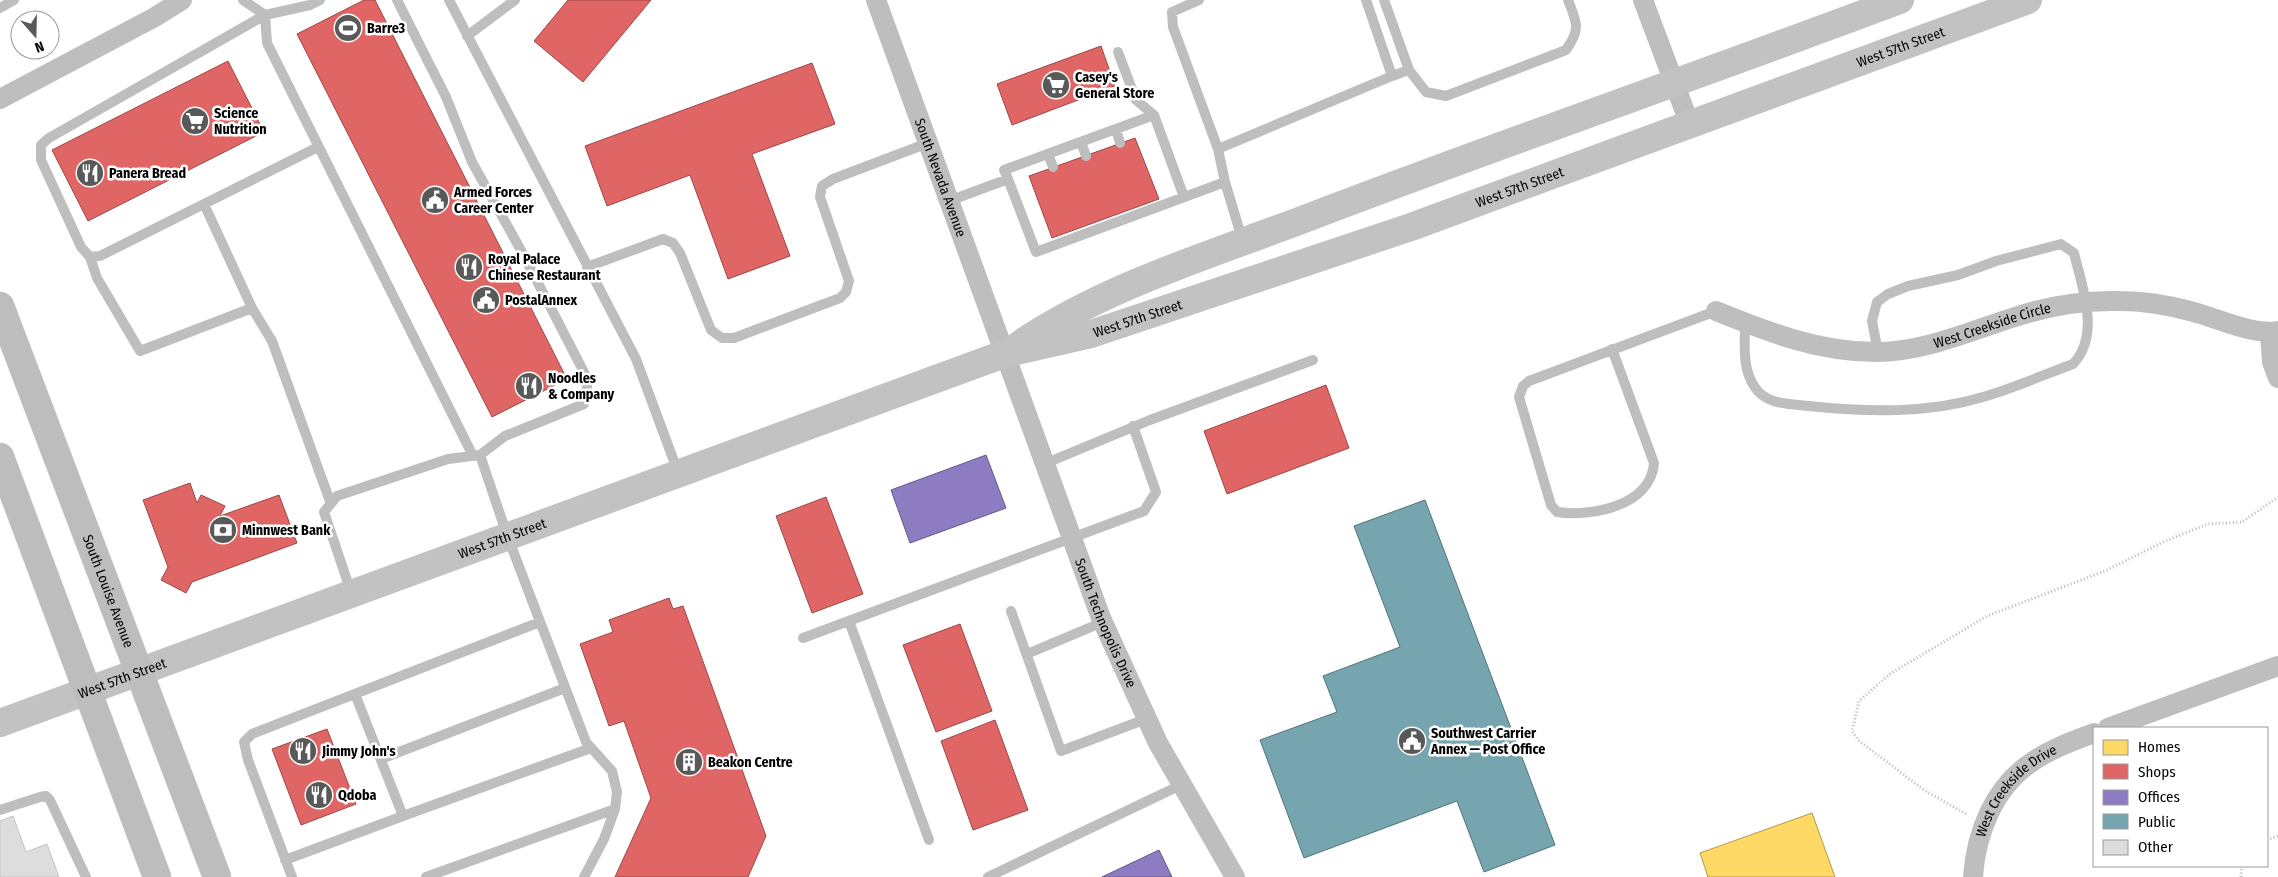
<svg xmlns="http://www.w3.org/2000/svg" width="2278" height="877" font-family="'Fira Sans Condensed',sans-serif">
  <rect width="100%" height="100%" fill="#fff"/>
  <path fill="#ffd966" stroke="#b29847" d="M 1812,813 L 1835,877 L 1708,877 L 1700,853 Z"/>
  <path fill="#e06666" stroke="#9d4747" d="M 364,0 L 375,0 L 567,379 L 492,417 L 297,34 Z
    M 568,0 L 651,0 L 583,82 L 534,41 Z
    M 1101,46 L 1115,86 L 1012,125 L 997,84 Z
    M 228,61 L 264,132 L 88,221 L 52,150 Z
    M 812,63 L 835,124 L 752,154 L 790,256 L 728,279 L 690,175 L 607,206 L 585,146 Z
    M 1135,138 L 1159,199 L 1052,238 L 1029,176 Z
    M 1326,385 L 1349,448 L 1227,494 L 1204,431 Z
    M 190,483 L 197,503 L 201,495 L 225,506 L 220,516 L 279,495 L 297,543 L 192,582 L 186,593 L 161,580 L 168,567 L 143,500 Z
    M 826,497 L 863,594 L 812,613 L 776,516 Z
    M 669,598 L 673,609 L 683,606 L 766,836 L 748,877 L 615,877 L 651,798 L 624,721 L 609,726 L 580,644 L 613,632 L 609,620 Z
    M 960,624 L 992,711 L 936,732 L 903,645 Z
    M 995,720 L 1028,810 L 973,830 L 941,741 Z
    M 327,729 L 356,804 L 301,825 L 272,749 Z"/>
  <path fill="#8e7cc3" stroke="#635788" d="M 986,455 L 1006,508 L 910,543 L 891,490 Z
    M 1159,850 L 1172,877 L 1102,877 Z"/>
  <path fill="#76a5af" stroke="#53747a" d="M 1425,500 L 1555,845 L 1484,872 L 1457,801 L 1304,858 L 1260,740 L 1337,712 L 1323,676 L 1400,647 L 1354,526 Z"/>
  <path fill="#ddd" stroke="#c5c5c5" d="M 13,816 L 26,852 L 47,844 L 59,877 L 0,877 L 0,821 Z"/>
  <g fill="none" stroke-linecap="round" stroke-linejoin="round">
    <defs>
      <g id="primary">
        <path id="s5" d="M 0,306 L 217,877"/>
        <path d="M 0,457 L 157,877"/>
      </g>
    </defs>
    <use href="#primary" stroke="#dbdbdb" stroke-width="29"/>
    <path stroke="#b8b8b8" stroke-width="3" stroke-dasharray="1 2.5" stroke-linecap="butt" d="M 1966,814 L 1924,790 L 1858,740 L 1852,731 L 1859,701 L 1890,674 L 1987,616 L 2105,571 L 2163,542 L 2208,524 L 2242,522 L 2278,497
      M 2267,840 L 2278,836
      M 2241,877 L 2242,866"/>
    <path stroke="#bebebe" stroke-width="10" d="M 243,0 L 265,15 L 310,5 L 320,0
      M 397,0 L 446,97 L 472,162 L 523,254 L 588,380 L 584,404 L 505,436 L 480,455 L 507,535 L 586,742 L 612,771 L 617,792 L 615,809 L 604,839 L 584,877
      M 449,0 L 636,359 L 678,472
      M 1199,0 L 1172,12 L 1173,27 L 1218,149
      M 1366,0 L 1392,76
      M 1384,0 L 1409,70
      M 0,8 L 14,0
      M 467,36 L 515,0
      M 1118,52 L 1136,100 L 1154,115
      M 1116,129 L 1120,143
      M 1081,142 L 1086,156
      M 318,147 L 100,256 L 90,257 L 81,247 L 41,160 L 41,145 L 49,138 L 265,15 L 267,43 L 473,456
      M 1048,154 L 1053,167
      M 1008,179 L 1004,170 L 1154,115 L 1184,197
      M 1225,182 L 1218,149 L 1392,76 L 1409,70 L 1426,92 L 1446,96 L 1566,50 C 1581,29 1577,23 1568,0
      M 949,201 L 1008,179 L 1036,252 L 1225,182 L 1243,242
      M 204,204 L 252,308
      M 90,257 L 97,278 L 140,351 L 252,308 L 272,341 L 331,504
      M 587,267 L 663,239 L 673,243 L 680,253 L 711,330 L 722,338 L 734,338 L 840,298 L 846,292 L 849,281 L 820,197 L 822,186 L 833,179 L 928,143
      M 1745,323 C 1745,343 1742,368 1754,386 C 1765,405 1790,404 1809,406 C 1867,412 1927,414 1983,397 C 2014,388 2043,375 2073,364 C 2101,335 2082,287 2074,253 L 2061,244 L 1996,261 L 1958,275 L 1908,286 L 1888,294 L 1877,302 L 1872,321 L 1878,352
      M 1612,349 L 1654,463 C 1651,506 1591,517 1557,512 L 1551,505 L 1519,397 L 1523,386 L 1529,381 L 1716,311
      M 1044,464 L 1150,420 L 1313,360
      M 351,592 L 324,512 L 337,496 L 448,459 L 479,455
      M 1011,611 L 1061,751 L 1146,719
      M 849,621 L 929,840
      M 803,638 L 1144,511 L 1156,492 L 1133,426
      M 1027,654 L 1103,622
      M 381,759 L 565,688
      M 0,810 L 40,797 L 46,796 L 50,800 L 86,877
      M 403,816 L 591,748
      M 285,860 L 403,816 L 355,694
      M 292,877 L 248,760 L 244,742 L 252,734 L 540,622
      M 426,877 L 615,809
      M 988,877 L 1181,785"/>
    <g stroke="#bebebe" stroke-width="20">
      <path id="s1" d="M 876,0 L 1101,618 L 1158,743 L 1235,877"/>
      <path d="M 1643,0 L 1690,125"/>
      <path d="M 0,99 L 155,17 L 182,0"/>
      <path id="s2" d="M 1716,311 C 1768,332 1818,352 1876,352 C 1924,352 1970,331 2015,317 C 2048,306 2085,300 2119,301 C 2143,301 2168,305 2190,311 C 2215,317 2253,336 2278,331"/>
      <path d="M 2270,333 L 2272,362 L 2278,378"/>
      <path d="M 2108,728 L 2278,666"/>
      <path id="s3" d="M 1973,877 C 1976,833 1994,787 2032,762 C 2050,749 2073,741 2094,733"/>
    </g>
    <g stroke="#c2c2c2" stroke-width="28">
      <path d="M 1020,344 C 1106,286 1210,255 1307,218 C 1503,143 1703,74 1900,0"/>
      <path id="s4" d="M 0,723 L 1004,354 L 1091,334 L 1411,227 L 2028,0"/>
    </g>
    <use href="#primary" stroke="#bdbdbd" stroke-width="28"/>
  </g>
  <defs>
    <symbol id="stadium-disc" viewBox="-11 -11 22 22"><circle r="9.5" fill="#595959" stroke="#fff"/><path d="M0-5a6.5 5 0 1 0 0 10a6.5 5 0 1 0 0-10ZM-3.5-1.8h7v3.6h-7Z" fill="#fff"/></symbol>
    <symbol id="supermarket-disc" viewBox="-11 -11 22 22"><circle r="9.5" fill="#595959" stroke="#fff"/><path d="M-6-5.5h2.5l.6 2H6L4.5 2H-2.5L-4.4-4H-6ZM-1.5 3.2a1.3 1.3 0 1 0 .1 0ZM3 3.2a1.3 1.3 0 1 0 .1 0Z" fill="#fff"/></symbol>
    <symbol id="restaurant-disc" viewBox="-11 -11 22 22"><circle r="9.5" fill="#595959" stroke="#fff"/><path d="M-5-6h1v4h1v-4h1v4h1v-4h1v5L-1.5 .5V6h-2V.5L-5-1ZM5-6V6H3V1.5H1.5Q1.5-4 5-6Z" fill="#fff"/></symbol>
    <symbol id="civic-disc" viewBox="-11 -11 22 22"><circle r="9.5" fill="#595959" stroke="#fff"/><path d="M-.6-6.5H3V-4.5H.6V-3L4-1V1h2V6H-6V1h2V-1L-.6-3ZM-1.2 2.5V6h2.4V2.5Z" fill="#fff"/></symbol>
    <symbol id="bank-disc" viewBox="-11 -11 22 22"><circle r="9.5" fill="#595959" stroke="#fff"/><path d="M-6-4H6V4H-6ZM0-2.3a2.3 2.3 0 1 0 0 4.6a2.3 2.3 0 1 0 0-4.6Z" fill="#fff"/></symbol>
    <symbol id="building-disc" viewBox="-11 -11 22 22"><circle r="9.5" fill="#595959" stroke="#fff"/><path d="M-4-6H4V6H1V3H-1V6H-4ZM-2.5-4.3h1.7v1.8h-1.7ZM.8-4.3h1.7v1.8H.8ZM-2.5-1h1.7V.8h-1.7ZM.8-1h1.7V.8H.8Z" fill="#fff"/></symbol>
  </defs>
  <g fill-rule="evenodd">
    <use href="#stadium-disc" x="332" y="12" width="32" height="32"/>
    <use href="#supermarket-disc" x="1040" y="69" width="32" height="32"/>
    <use href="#supermarket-disc" x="179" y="105" width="32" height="32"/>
    <use href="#restaurant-disc" x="74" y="157" width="32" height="32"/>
    <use href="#civic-disc" x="419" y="184" width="32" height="32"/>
    <use href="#restaurant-disc" x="453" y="251" width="32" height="32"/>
    <use href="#civic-disc" x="470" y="284" width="32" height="32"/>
    <use href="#restaurant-disc" x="513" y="370" width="32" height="32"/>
    <use href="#bank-disc" x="207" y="514" width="32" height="32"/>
    <use href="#civic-disc" x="1396" y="725" width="32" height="32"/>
    <use href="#restaurant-disc" x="287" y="735" width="32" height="32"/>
    <use href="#building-disc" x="673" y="746" width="32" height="32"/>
    <use href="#restaurant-disc" x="303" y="779" width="32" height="32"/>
  </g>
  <g text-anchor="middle" stroke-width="5" stroke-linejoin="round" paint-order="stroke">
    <g font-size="14" font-weight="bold" fill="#000" stroke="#fff" text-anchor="start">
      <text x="367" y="33">Barre3</text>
      <text x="1075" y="82">Casey's<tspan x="1075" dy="16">General Store</tspan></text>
      <text x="214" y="118">Science<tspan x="214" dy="16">Nutrition</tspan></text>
      <text x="109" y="178">Panera Bread</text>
      <text x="454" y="197">Armed Forces<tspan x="454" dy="16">Career Center</tspan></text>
      <text x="488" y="264">Royal Palace<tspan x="488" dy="16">Chinese Restaurant</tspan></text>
      <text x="505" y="305">PostalAnnex</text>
      <text x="548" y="383">Noodles<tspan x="548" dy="16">&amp; Company</tspan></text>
      <text x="242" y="535">Minnwest Bank</text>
      <text x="1431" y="738">Southwest Carrier<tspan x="1431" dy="16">Annex — Post Office</tspan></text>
      <text x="322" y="756">Jimmy John's</text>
      <text x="708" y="767">Beakon Centre</text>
      <text x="338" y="800">Qdoba</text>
    </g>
    <g font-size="14" fill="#000" stroke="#fff">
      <text dy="5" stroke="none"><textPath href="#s4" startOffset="2018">West 57th Street</textPath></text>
      <text dy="5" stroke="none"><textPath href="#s1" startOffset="189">South Nevada Avenue</textPath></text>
      <text dy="5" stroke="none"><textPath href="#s4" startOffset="1612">West 57th Street</textPath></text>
      <text dy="5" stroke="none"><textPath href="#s4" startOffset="1208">West 57th Street</textPath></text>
      <text dy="5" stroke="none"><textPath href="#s2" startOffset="286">West Creekside Circle</textPath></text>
      <text dy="5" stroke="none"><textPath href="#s4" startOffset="535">West 57th Street</textPath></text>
      <text dy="5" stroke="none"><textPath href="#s5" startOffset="305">South Louise Avenue</textPath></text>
      <text dy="5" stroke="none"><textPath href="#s1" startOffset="664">South Technopolis Drive</textPath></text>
      <text dy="5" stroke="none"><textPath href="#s4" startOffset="130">West 57th Street</textPath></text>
      <text dy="5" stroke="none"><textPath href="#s3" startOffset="101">West Creekside Drive</textPath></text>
    </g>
  </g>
  <rect x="2093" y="727" width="175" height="140" fill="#ffffff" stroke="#999999"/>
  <rect x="2103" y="740" width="25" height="15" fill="#ffd966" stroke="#999999"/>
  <text x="2138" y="752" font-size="15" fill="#000000">Homes</text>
  <rect x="2103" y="764" width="25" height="15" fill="#e06666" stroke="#999999"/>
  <text x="2138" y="777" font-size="15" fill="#000000">Shops</text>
  <rect x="2103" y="790" width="25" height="15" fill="#8e7cc3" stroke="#999999"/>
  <text x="2138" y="802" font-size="15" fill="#000000">Offices</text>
  <rect x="2103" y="814" width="25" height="15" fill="#76a5af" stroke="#999999"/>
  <text x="2138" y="827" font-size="15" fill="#000000">Public</text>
  <rect x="2103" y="840" width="25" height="15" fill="#dddddd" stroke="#999999"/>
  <text x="2138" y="852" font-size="15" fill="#000000">Other</text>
  <g transform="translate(35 35) rotate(160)"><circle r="24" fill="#ffffff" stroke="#999999"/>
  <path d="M0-4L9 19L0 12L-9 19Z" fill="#595959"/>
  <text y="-8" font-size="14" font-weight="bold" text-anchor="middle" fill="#000000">N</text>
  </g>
</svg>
